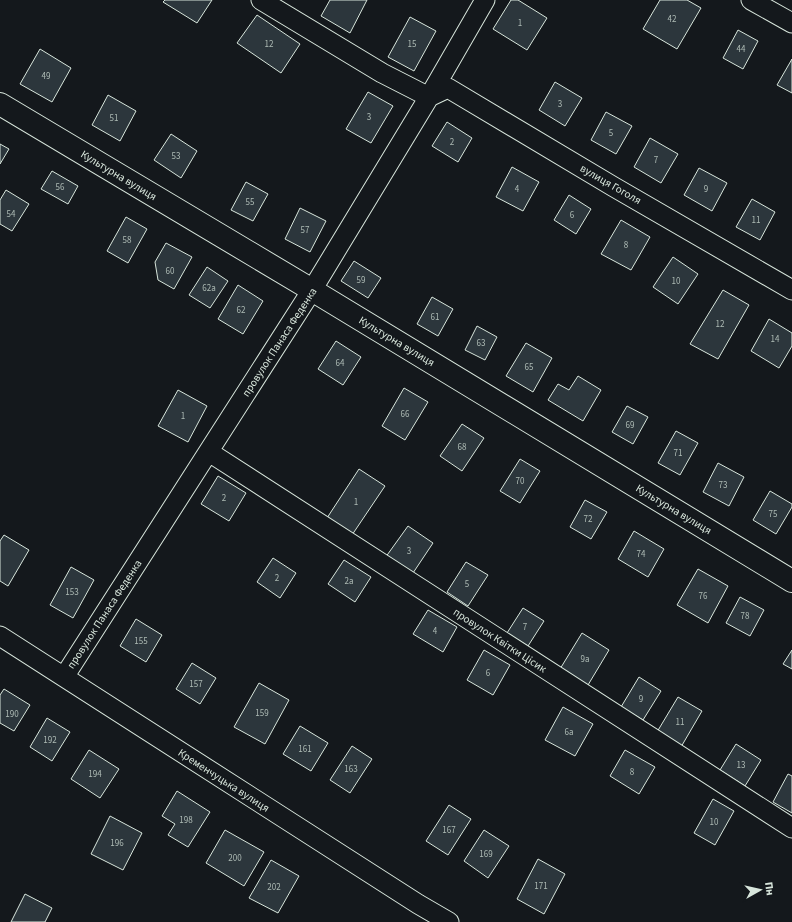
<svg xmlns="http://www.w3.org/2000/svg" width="792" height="922" font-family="'Source Sans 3',sans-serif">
  <rect width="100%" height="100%" fill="#14181c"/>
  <path fill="#2c363c" stroke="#d8e6dc" d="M 165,0 L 212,0 L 197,23 L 163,2 Z
    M 330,0 L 367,0 L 350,33 L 321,16 Z
    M 511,0 L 518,0 L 547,18 L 527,50 L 493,29 Z
    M 660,0 L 687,0 L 701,8 L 677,49 L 643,29 Z
    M 257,15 L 300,44 L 281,73 L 237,43 Z
    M 410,17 L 436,31 L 414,71 L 388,57 Z
    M 738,30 L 758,41 L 743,69 L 723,58 Z
    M 40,49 L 71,68 L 52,102 L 20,84 Z
    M 792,59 L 792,93 L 777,85 Z
    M 555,82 L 582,98 L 565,126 L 539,110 Z
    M 368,92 L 393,106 L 371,143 L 346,129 Z
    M 108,95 L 136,111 L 120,141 L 92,125 Z
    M 606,112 L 632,126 L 616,154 L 591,140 Z
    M 447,122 L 472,138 L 458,162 L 432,146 Z
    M 171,134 L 197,151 L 181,178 L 154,160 Z
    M 650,138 L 678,154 L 661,183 L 634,167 Z
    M 0,144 L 9,149 L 0,164 Z
    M 512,167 L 539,182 L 523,211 L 496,197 Z
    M 699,168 L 727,183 L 712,211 L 684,195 Z
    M 52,171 L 78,186 L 68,204 L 41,189 Z
    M 246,182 L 268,194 L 253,221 L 231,210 Z
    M 6,190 L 29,204 L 12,231 L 0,224 L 0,200 Z
    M 569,195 L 591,209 L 576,234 L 554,220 Z
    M 752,199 L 775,212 L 760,240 L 736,227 Z
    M 300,208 L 326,221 L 310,252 L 285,239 Z
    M 126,217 L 147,229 L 128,263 L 107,251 Z
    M 621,220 L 650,237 L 631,270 L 601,254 Z
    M 166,243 L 192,257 L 174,289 L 158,280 L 155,262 Z
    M 673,257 L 698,274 L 678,304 L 653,287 Z
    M 354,261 L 381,278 L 368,298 L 341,281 Z
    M 207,267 L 228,281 L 210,308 L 189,295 Z
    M 238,285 L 263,301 L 243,334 L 218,319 Z
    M 723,290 L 749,305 L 718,359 L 690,344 Z
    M 432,297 L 453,309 L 438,336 L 417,324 Z
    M 769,319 L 792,333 L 792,346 L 779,368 L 751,351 Z
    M 477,326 L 497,337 L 485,360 L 465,350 Z
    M 336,341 L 361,357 L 343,385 L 318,369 Z
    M 526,343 L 552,358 L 533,392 L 506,376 Z
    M 578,376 L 601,390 L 583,421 L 548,400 L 558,384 L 569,390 Z
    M 404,388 L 428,402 L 405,440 L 382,426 Z
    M 178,390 L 207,406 L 188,442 L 158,426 Z
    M 627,406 L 648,417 L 633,444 L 612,432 Z
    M 462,424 L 484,438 L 462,471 L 440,456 Z
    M 676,431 L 698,443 L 680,475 L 658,463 Z
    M 520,459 L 540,471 L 520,503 L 500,491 Z
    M 718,463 L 744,477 L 729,506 L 703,492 Z
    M 359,469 L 385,486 L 352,535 L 327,518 Z
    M 218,476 L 246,493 L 229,521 L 201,504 Z
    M 770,491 L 792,504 L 792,507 L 776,534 L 753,520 Z
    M 585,500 L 607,512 L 591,539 L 570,527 Z
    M 408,526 L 433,543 L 411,576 L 385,558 Z
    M 634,531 L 664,549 L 648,577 L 618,559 Z
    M 4,535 L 29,550 L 8,586 L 0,581 L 0,541 Z
    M 273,558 L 296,573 L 280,598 L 257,582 Z
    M 344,560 L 371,577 L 355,602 L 328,584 Z
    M 466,562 L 488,575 L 468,606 L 447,592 Z
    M 71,567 L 94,580 L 73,618 L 50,605 Z
    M 698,569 L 728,586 L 708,623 L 677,605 Z
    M 740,597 L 764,610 L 750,636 L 726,623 Z
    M 523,608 L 544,621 L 528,646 L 507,633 Z
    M 428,610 L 457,627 L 443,652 L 413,634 Z
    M 136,619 L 162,635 L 146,662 L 120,646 Z
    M 582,633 L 609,650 L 588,685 L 560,669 Z
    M 484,650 L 510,665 L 493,695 L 467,680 Z
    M 792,650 L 792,669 L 783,664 Z
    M 192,663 L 216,678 L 200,704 L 176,689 Z
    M 639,677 L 661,691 L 643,720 L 621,707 Z
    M 259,683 L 289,700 L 265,744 L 234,727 Z
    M 4,689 L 30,705 L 14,731 L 0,723 L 0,695 Z
    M 678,697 L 702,711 L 681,747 L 657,732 Z
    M 563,707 L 593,724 L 575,756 L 545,740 Z
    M 47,718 L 70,732 L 52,761 L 30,747 Z
    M 300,726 L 328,743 L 311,771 L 283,754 Z
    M 736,744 L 761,760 L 745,786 L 720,770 Z
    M 352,746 L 372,759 L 350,793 L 330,780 Z
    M 89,750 L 119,769 L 100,798 L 71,779 Z
    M 625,750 L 655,767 L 639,794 L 610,776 Z
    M 788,774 L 792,776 L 792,813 L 773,802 Z
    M 177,791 L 210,812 L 188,847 L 168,835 L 175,824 L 162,816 Z
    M 713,799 L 734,811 L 715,845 L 694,833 Z
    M 449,805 L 471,819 L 448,855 L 426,841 Z
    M 110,816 L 142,833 L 123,870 L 91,854 Z
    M 225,830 L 264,852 L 244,886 L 206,863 Z
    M 484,830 L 509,846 L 488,878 L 464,861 Z
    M 538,859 L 565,874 L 544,914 L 517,899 Z
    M 271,860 L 299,876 L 278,913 L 249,898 Z
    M 25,894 L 52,908 L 45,922 L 11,922 Z"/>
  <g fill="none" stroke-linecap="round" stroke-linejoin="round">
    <defs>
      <path id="minor" d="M 261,0 L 382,73 L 429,97 L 448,88 L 614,187 L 792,290
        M 751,0 L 792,23
        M 209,452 L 792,828
        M 0,636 L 418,904 L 449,922
        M 64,677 L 312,290 L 429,97 L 485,0"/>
      <path id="tertiary" d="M 0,104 L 312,290 L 792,581"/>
    </defs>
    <use href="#minor" stroke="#d8e6dc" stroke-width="21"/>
    <use href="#tertiary" stroke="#d8e6dc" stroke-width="24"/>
    <use href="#minor" stroke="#14181c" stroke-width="19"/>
    <use href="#tertiary" stroke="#14181c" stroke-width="22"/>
  </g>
  <g text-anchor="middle" stroke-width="3" stroke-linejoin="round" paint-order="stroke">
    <g font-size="9" fill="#adbab4">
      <text x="672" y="22">42</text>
      <text x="520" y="26">1</text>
      <text x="269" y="47">12</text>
      <text x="412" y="47">15</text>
      <text x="741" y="52">44</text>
      <text x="46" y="79">49</text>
      <text x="560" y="107">3</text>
      <text x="369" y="120">3</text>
      <text x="114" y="121">51</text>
      <text x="611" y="136">5</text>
      <text x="452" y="145">2</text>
      <text x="176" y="159">53</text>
      <text x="656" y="163">7</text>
      <text x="60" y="190">56</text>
      <text x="517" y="192">4</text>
      <text x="706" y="192">9</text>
      <text x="250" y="205">55</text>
      <text x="11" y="217">54</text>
      <text x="572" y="218">6</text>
      <text x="756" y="223">11</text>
      <text x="305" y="233">57</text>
      <text x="127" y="243">58</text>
      <text x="626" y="248">8</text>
      <text x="170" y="274">60</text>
      <text x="361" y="283">59</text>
      <text x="676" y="284">10</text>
      <text x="209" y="291">62а</text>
      <text x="241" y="313">62</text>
      <text x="435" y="320">61</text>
      <text x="720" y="327">12</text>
      <text x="775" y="342">14</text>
      <text x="481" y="346">63</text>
      <text x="340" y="366">64</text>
      <text x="529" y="370">65</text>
      <text x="405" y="417">66</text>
      <text x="183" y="419">1</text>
      <text x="630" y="428">69</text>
      <text x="462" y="450">68</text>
      <text x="678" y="456">71</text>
      <text x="520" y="484">70</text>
      <text x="723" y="488">73</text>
      <text x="224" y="501">2</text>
      <text x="356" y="505">1</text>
      <text x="773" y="517">75</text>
      <text x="588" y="522">72</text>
      <text x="409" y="554">3</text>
      <text x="641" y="557">74</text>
      <text x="277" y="581">2</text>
      <text x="349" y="584">2а</text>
      <text x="467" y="587">5</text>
      <text x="72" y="595">153</text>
      <text x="703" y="599">76</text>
      <text x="745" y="619">78</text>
      <text x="525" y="630">7</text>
      <text x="435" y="634">4</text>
      <text x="141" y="644">155</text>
      <text x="585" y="662">9а</text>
      <text x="488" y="676">6</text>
      <text x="196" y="687">157</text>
      <text x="641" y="702">9</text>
      <text x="262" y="716">159</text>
      <text x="12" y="717">190</text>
      <text x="680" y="725">11</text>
      <text x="569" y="735">6а</text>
      <text x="50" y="743">192</text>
      <text x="305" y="752">161</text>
      <text x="741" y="768">13</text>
      <text x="351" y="772">163</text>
      <text x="632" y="775">8</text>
      <text x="95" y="777">194</text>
      <text x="186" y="823">198</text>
      <text x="714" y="825">10</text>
      <text x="449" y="833">167</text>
      <text x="117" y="846">196</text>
      <text x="486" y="857">169</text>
      <text x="235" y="861">200</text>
      <text x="541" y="889">171</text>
      <text x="274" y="890">202</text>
    </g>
    <g font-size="11" fill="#d8e6dc" stroke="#14181c">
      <text transform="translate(119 175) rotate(31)" y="4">Культурна вулиця</text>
      <text transform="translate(611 184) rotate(30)" y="4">вулиця Гоголя</text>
      <text transform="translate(397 341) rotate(31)" y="4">Культурна вулиця</text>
      <text transform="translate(279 342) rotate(-57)" y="4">провулок Панаса Феденка</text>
      <text transform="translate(674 509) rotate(31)" y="4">Культурна вулиця</text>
      <text transform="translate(104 614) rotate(-57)" y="4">провулок Панаса Феденка</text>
      <text transform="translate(500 640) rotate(33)" y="4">провулок Квітки Цісик</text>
      <text transform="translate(224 780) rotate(33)" y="4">Кременчуцька вулиця</text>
    </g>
  </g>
  <g transform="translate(760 890) rotate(82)" stroke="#14181c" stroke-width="3" paint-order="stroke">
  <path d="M0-3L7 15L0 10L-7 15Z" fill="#d8e6dc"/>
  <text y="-6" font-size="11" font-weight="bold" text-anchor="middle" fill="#d8e6dc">Пн</text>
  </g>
</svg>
